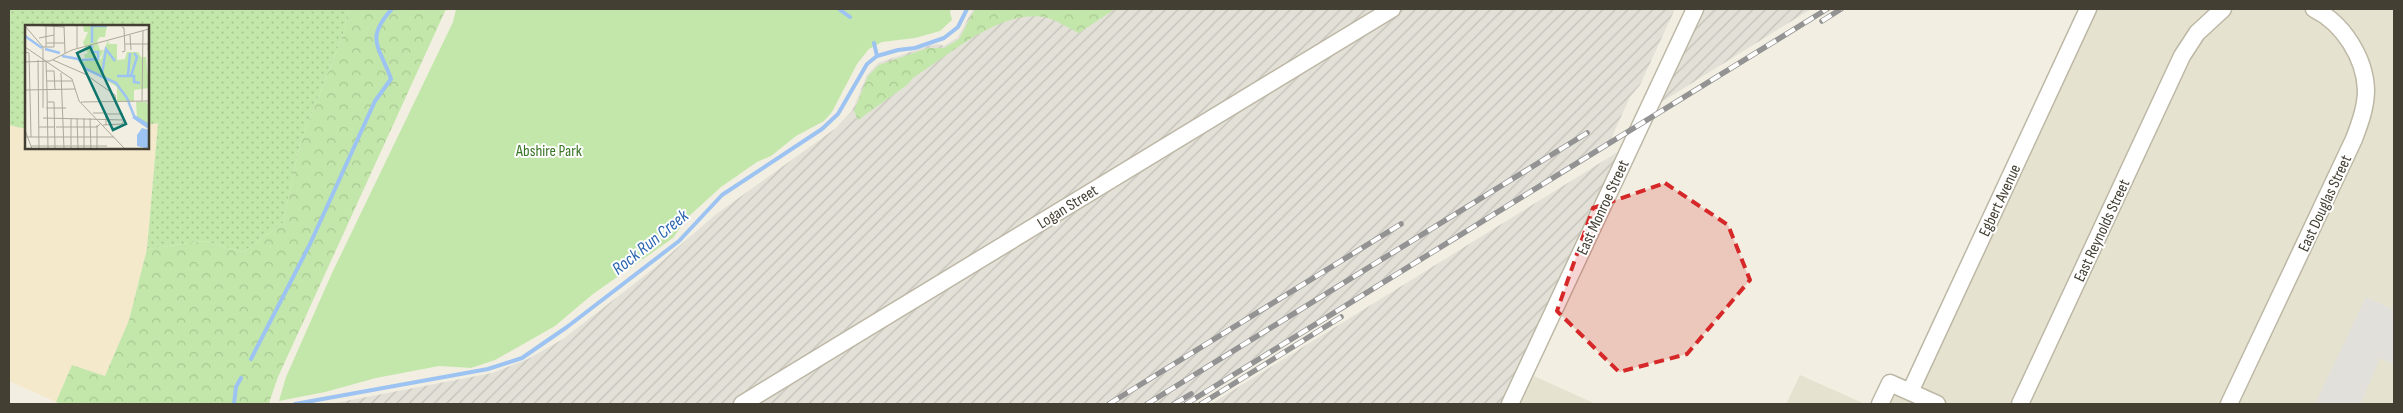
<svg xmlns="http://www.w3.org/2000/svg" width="2403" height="413" font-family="'Sofia Sans Condensed',sans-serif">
  <defs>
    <pattern id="industrial-furrows" width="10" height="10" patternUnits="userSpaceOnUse" patternTransform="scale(1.25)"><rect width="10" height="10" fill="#e3e0d8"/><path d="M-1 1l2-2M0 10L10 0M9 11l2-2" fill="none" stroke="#c4c1ba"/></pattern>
    <pattern id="grass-dots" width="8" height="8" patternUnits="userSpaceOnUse" patternTransform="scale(1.25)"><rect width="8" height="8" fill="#c3e7aa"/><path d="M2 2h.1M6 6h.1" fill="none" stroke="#a9c793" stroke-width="1.8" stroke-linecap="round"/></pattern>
    <pattern id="forest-crowns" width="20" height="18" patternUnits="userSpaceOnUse" patternTransform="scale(1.25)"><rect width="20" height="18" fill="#c3e7aa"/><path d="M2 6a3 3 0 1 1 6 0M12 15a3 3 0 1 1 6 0" fill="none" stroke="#a9c793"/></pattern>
  </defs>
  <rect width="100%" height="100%" fill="#f2efe2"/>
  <path fill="#e6e2d0" d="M 2088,9 L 2394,9 L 2394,404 L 1880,404 L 1890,383 L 1910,392 Z
    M 1525,372 L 1596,404 L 1510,404 Z
    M 1800,375 L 1865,404 L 1786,404 Z"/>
  <path fill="#f5e9cc" d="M 158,123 L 147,249 L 129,320 L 105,376 L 72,365 L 56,402 L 9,381 L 9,125 L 26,129 L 26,148 L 148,148 L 148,125 Z"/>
  <path fill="url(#industrial-furrows)" d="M 973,9 L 1675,9 L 1640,85 L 1630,97 L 1610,141 L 1180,404 L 330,404 L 492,373 L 528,359 L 563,339 L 653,269 L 715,215 L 836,128 L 852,111 L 867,75 L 878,63 L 928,46 L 937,44 L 944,46 L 958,37 Z
    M 1702,9 L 1811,9 L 1660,103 Z
    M 1621,150 L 1502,404 L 1211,404 Z"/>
  <path fill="url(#grass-dots)" d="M 9,9 L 349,9 L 343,35 L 300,143 L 283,223 L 243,252 L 204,241 L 147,249 L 158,123 L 148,125 L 148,26 L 26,26 L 26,129 L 9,125 Z"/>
  <path fill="url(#forest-crowns)" d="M 349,9 L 446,9 L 278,377 L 269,403 L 61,404 L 56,402 L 72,365 L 105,376 L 129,320 L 147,249 L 204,241 L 243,252 L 283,223 L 300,143 L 343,35 Z
    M 975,9 L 1115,9 L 1079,33 C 1068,28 1055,19 1044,17 C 999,10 949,55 913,78 L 907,85 L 858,120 L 854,111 L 868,76 L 879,65 L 928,48 L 944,48 L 959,39 Z"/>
  <path fill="#c3e7aa" d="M 456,9 L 951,9 L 950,12 L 952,20 L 940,31 L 915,38 L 882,42 L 869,49 L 857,64 L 832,112 L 824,121 L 796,136 L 771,156 L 757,162 L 721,187 L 687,218 L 673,238 L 593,294 L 555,326 L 495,360 L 471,368 L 439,366 L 376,378 L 325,392 L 279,401 L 286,377 L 332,273 L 453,22 Z"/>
  <path fill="#e2e0db" d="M 2366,297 L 2394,310 L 2394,365 L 2380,358 L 2361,404 L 2315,404 Z"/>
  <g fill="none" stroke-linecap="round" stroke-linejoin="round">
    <path stroke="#9cc3f1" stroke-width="4" d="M 839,9 L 850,17
      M 874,43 L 877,56
      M 251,359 L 310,244 L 375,101 L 391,79 C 380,47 364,39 392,9
      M 234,404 L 236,387 L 241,378
      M 295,404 L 488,369 L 522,358 L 567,327 L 679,241 L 722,195 L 822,129 L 838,114 L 867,64 L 877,56 L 898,50 L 915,48 L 944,38 L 958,27 L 967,9"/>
    <defs>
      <path id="minor" d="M 1910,392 L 2088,9
        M 742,404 L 1392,9
        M 1510,404 L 1695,9
        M 1880,404 L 1890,383 L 1937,404
        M 2020,404 L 2182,56 L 2197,33 L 2223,9
        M 2229,404 L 2354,139 C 2360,123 2366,107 2366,90 C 2365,58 2343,23 2314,9"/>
    </defs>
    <use href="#minor" stroke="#bdb8a5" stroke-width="19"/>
    <use href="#minor" stroke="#fff" stroke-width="16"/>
    <defs>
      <path id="rail" d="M 1822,21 L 1841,9
        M 1109,404 L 1401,224
        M 1147,404 L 1587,133
        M 1174,404 L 1191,394
        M 1186,404 L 1827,9
        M 1201,404 L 1341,317"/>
    </defs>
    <use href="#rail" stroke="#939393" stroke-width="5.5"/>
    <use href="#rail" stroke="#fff" stroke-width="4" stroke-dasharray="11" stroke-linecap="butt"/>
  </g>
  <path fill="#d62828" fill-opacity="0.2" stroke="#d62828" stroke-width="4" stroke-dasharray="10 6" stroke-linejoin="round" d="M 1665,183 L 1728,225 L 1750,280 L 1687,354 L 1619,372 L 1557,311 L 1593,208 Z"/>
  <g text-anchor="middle" stroke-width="4" stroke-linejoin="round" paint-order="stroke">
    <g font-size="16" fill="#397526" stroke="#fff">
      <text x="549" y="156">Abshire Park</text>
    </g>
    <g font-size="16" fill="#433f33" stroke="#fff">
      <text transform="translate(1999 200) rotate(-65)" y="6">Egbert Avenue</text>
      <text transform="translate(2324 203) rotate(-65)" y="6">East Douglas Street</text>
      <text transform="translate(1067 206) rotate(-32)" y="6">Logan Street</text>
      <text transform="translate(1602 207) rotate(-65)" y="6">East Monroe Street</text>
      <text transform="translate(2101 230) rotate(-65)" y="6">East Reynolds Street</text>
    </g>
    <g font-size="18" font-style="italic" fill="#2c66b0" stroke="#fff">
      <text transform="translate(650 242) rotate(-39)" y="6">Rock Run Creek</text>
    </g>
  </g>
  <g transform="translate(25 25)">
    <rect width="124" height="124" fill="#f2efe2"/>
    <path d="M 58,0 L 82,0 L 80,12 L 75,12 L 72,16 L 75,25 L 79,25 L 75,33 L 60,33 L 59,30 L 63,28 L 58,18 L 63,7 L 59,7 ZM 102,27 L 113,27 L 116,32 L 121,32 L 124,63 L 109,65 L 109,51 L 92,51 L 92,35 L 100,34 Z" fill="#c3e7aa"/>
    <path d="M 74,51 L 96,62 L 102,76 L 92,76 L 92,62 Z" fill="#c3e7aa"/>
    <path d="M 111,28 L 115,32 L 116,45 L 108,50 L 104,46 L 104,42 L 108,41 L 103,33 Z" fill="#c3e7aa"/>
    <path d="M 83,15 L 84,19 L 92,19 L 92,51 L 109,51 L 109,76 L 103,76 L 96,62 L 63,44 L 56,37 L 76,34 ZM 111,77 L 121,77 L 124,80 L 124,100 L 112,92 Z" fill="#c3e7aa"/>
    <path d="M 117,103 L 124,105 L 124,124 L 112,121 L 112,110 Z" fill="#9cc3f1"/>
    <path fill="none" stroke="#9cc3f1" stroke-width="2.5" d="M 0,11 L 17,23M 67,18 L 67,1 L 82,1M 20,24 L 35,28M 37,31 L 53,34 L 61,44 L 91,58 L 102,73 L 109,91 L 124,100M 57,35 L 73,34 L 73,27 L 67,27 L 67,20M 77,49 L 81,24 L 90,36M 103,50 L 105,28M 92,51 L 109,51 L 109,57 L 115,58M 106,51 L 112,32 L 109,28M 108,92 L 124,103"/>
    <path fill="none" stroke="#aca99c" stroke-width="1" d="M 7,0 L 39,2M 21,0 L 21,22M 52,0 L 52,23M 0,1 L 18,22M 39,1 L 40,28M 97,2 L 99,3 L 100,26 L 97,27M 105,10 L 106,25M 14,13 L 29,10M 21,18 L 40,18M 100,19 L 124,19M 0,22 L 47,54 L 54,76 L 100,124M 18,22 L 29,22 L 29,0M 123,25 L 124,8M 0,27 L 4,28 L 6,112M 13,35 L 14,124M 28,35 L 60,49 L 90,70 L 91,76M 0,37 L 25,36 L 47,25 L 124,4M 21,37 L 22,65M 21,46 L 29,46 L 30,65M 36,48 L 39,124M 22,56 L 47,56M 0,65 L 50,64M 22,65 L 23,124M 117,76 L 118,6M 22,77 L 29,77 L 30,124M 56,77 L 124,76M 18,83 L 18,22M 21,83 L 41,83M 68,88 L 81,88 L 81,100M 81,89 L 98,89M 18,93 L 99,95 L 97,99 L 78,100M 46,93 L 46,124M 52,93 L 53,124M 59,93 L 59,124M 65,93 L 66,124M 72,100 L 72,124M 14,102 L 30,102M 31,102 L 72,102 L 76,98M 0,105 L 7,124M 0,112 L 89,112M 6,121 L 82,121"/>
    <path fill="#0f766e" fill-opacity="0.15" stroke="#0f766e" stroke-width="2.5" d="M 65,22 L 101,99 L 88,105 L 52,28 Z"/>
    <rect width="124" height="124" fill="none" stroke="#433f33" stroke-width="2.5"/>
  </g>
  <rect width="2403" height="413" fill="none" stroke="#433f33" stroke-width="20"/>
</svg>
